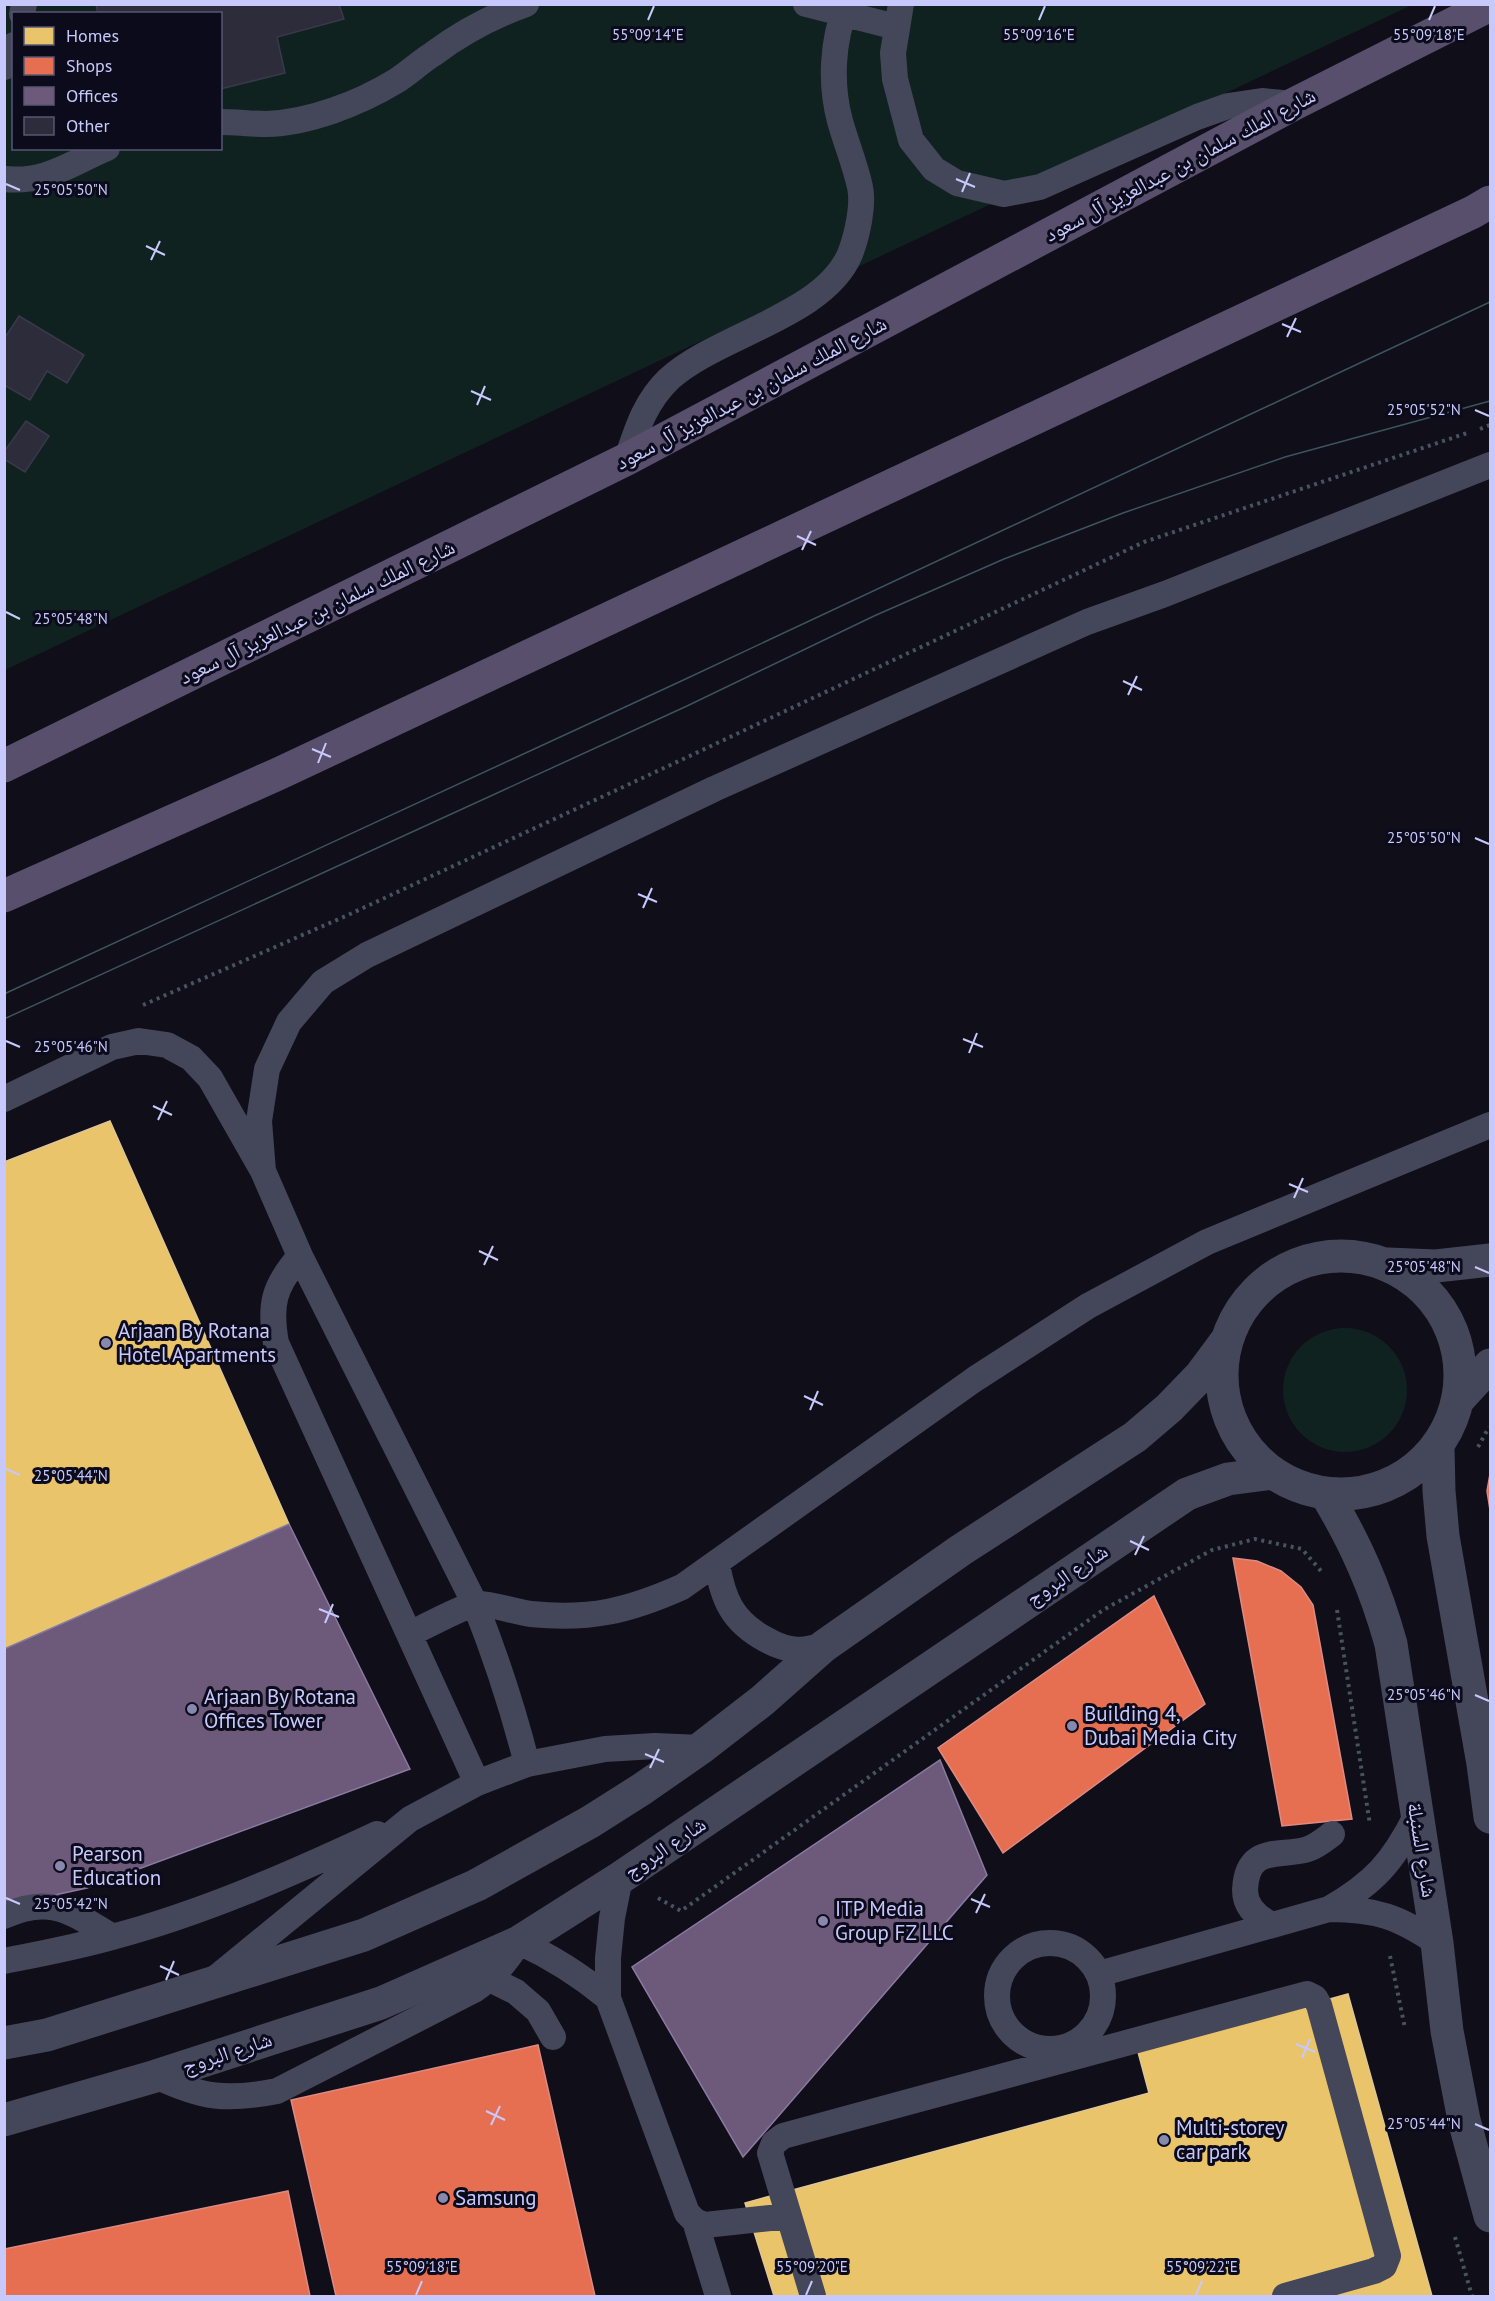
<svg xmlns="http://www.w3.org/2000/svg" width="1495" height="2301" font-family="'PT Sans','Noto Naskh Arabic',sans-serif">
  <rect width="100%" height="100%" fill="#100e18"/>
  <path fill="#0f2220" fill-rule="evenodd" d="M 4,5 L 1412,5 L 5,670 ZM 14,14 L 220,14 L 220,148 L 14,148 Z
    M1283 1390a62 62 0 1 1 124 0a62 62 0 1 1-124 0Z"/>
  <path fill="#e9c46a" stroke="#dfc696" stroke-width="1.5" d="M 110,1121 L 289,1524 L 4,1649 L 4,1162 Z
    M 1348,1994 L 1432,2296 L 774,2296 L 745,2203 L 1149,2093 L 1138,2052 Z"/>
  <path fill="#e76f51" stroke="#dd8a85" stroke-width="1.5" d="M 1490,1474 L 1490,1510 L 1487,1491 Z
    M 1233,1558 L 1257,1561 L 1281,1571 L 1301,1587 L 1313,1605 L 1352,1819 L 1282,1826 Z
    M 1154,1596 L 1205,1704 L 1003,1853 L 938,1748 Z
    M 538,2045 L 595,2296 L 336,2296 L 291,2100 Z
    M 288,2191 L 310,2296 L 4,2296 L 4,2249 Z"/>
  <path fill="#6d597a" stroke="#887ba1" stroke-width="1.5" d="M 289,1524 L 410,1769 L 87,1888 L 4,1906 L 4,1649 Z
    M 940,1760 L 987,1875 L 743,2157 L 632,1967 Z"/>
  <path fill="#2c2c3b" stroke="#3a394c" stroke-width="1.5" d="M 96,4 L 339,4 L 344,19 L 277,37 L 285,73 L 220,89 L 220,14 L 98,14 Z
    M 19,316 L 84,355 L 67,383 L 47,371 L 30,400 L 4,385 L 4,339 Z
    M 26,421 L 49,436 L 25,472 L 4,459 L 4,452 Z"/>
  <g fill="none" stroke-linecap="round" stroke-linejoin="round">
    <path stroke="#45545d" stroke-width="4" stroke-dasharray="3 4.5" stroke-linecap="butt" d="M 1480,429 L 1490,425
      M 143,1005 L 348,915 L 694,754 L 1144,542 L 1470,432
      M 1478,1447 L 1489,1427
      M 1337,1610 L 1370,1825
      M 658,1898 L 681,1911 L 1103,1610 L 1212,1550 L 1255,1539 L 1302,1549 L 1321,1571
      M 1390,1956 L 1405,2028
      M 1455,2237 L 1472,2296"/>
    <path stroke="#444659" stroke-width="26" d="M 806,4 L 896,27
      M 901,4 L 893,53 L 895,79 L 911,140 L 934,169 L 957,183 L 1004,194 L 1040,187 L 1197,117 L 1228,106 L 1262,101 L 1294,104
      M 22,14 L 24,4
      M 4,67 L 14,45
      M 220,122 C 236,122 251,124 266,124 C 309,123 360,103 396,81 C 409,73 420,62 433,54 C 461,33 493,16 526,4
      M 4,179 C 47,183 69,164 107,148
      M 627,459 C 637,429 645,402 669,379 C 717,335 824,316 850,254 C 857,236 864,205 860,187 C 855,164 846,143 840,121 C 830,84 832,40 847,4
      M 4,1099 L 112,1047 L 139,1041 L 167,1045 L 191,1058 L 210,1078 L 263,1171 L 300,1256 L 475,1604 C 496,1657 513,1709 527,1764
      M 263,1171 L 259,1121 L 267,1069 L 289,1022 L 323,982 L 367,955 L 714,789 L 1087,622 L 1165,594 L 1490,465
      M 300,1256 C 274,1286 269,1304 276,1343 L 477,1783
      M 717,1564 C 723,1599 732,1621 765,1639 C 775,1645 789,1650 800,1650 C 808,1649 816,1647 824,1646
      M 410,1634 C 422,1628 468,1604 477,1604 C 495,1604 514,1612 531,1614 C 590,1620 628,1611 682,1587 L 975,1379 L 1088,1306 L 1207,1242 L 1490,1125
      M 620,1878 L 612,1918 L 608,1958 L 608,1998 L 687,2213 L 695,2221 L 705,2225 L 789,2216
      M 1330,1909 C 1376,1909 1399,1917 1437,1943
      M 4,1916 C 52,1894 72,1913 113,1937
      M 1272,1925 C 1258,1918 1245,1907 1245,1890 C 1247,1843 1281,1858 1308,1849 C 1317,1846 1324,1840 1332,1834
      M997 1996a53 53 0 1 1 106 0a53 53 0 1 1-106 0Z
      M 4,1961 C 40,1954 77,1947 112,1937 C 203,1913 291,1874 377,1834
      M 1099,1974 L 1329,1909 C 1374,1883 1393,1862 1416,1816
      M 217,1977 L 410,1819 L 477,1783 L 527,1764 L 605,1749 L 655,1746 L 701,1748
      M 490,1979 L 516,1992 L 538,2011 L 553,2037
      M 156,2076 C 202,2098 227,2101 277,2091 L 474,1990 C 494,1977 506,1962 519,1942 C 552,1957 580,1975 608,1998
      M 695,2221 L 718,2296
      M 813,2296 L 770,2153 L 774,2143 L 783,2136 L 1307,1994 L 1315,1998 L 1319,2005 L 1388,2256 L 1384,2266 L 1374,2271 L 1285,2296"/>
    <path stroke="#444659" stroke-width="33" d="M1222 1375a119 119 0 1 1 238 0a119 119 0 1 1-238 0Z
      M 1388,1264 L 1436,1266 L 1490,1260
      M 1459,1399 L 1490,1365
      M 1438,1447 L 1439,1491 L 1443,1536 L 1483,1764 L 1490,1817
      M 1326,1494 C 1356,1544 1375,1587 1391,1644 L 1437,1943 L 1447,2031 L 1464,2120 L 1490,2216
      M 4,2043 L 47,2035 L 364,1935 L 477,1885 L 590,1822 L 642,1789 L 701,1748 L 763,1700 L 824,1646 L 961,1550 L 1135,1437 L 1169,1408 L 1200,1376 L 1226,1341
      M 4,2120 L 156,2076 L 381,2003 L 519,1942 L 620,1878 L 1187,1494 L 1228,1479 L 1272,1473"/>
    <path stroke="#574f6c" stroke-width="33" d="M 4,766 L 627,459 L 1294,104 L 1490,5
      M 4,896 L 278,774 L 1473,212 L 1490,202"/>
    <path stroke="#3c545e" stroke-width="1.5" d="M 4,994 L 677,683 L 1490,302
      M 4,1019 L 687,706 L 874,616 L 1004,559 L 1123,513 L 1285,457 L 1490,401"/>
  </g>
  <path fill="none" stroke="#c7c9fd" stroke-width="2" d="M 648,20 L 654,6M 1039,20 L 1045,6M 1429,20 L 1435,6M 956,179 L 975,187M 6,184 L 20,190M 962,192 L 970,173M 146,246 L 165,255M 151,260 L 160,241M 1282,324 L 1301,332M 1287,337 L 1296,318M 471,391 L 491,400M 477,405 L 485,386M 1475,410 L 1489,416M 797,536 L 816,545M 802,550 L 811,531M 6,612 L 20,619M 1123,681 L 1142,690M 1128,695 L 1137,676M 312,749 L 331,757M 318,763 L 326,743M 1475,838 L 1489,844M 638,894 L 657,902M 643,908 L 652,888M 963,1039 L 983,1047M 6,1041 L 20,1047M 969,1053 L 977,1033M 153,1106 L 172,1115M 158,1120 L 167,1101M 1289,1184 L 1308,1192M 1294,1198 L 1303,1178M 479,1251 L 498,1260M 484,1265 L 493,1246M 1475,1267 L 1489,1273M 804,1396 L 823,1405M 810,1410 L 818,1391M 6,1469 L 20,1475M 1130,1541 L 1149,1550M 1135,1555 L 1144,1536M 319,1609 L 339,1617M 325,1623 L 333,1604M 1475,1695 L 1489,1701M 645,1754 L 664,1762M 650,1768 L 659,1749M 6,1898 L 20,1904M 971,1899 L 990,1907M 976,1913 L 985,1894M 160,1966 L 179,1975M 166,1980 L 174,1961M 1296,2044 L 1315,2052M 1302,2058 L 1310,2039M 486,2111 L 505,2120M 1475,2124 L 1489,2130M 491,2125 L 500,2106M 416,2295 L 422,2281M 806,2295 L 812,2281M 1196,2295 L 1202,2281"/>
  <g fill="#8788ad" stroke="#0c0b1b" stroke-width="2">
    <circle cx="106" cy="1343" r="6"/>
    <circle cx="192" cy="1709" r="6"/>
    <circle cx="1072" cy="1726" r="6"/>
    <circle cx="60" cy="1866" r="6"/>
    <circle cx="823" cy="1921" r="6"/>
    <circle cx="1164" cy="2140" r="6"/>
    <circle cx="443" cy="2198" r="6"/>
  </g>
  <g text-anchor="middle" stroke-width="6" stroke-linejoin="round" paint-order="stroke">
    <g font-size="21" fill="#c7c9fd" stroke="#0c0b1b">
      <text transform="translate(1180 165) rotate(-28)" y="7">شارع الملك سلمان بن عبدالعزيز آل سعود</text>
      <text transform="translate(751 393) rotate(-28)" y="7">شارع الملك سلمان بن عبدالعزيز آل سعود</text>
      <text transform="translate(317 612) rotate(-26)" y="7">شارع الملك سلمان بن عبدالعزيز آل سعود</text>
      <text transform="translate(1067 1575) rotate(-34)" y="7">شارع البروج</text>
      <text transform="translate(665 1848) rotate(-34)" y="7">شارع البروج</text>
      <text transform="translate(1422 1850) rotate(81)" y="7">شارع السنبلة</text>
      <text transform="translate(227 2053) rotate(-18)" y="7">شارع البروج</text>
    </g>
    <g font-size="21" fill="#c7c9fd" stroke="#0c0b1b" text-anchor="start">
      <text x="118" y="1338">Arjaan By Rotana<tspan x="118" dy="24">Hotel Apartments</tspan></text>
      <text x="204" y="1704">Arjaan By Rotana<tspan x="204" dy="24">Offices Tower</tspan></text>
      <text x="1084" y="1721">Building 4,<tspan x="1084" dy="24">Dubai Media City</tspan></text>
      <text x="72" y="1861">Pearson<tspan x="72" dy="24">Education</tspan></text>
      <text x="835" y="1916">ITP Media<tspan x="835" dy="24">Group FZ LLC</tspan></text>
      <text x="1176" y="2135">Multi-storey<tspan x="1176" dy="24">car park</tspan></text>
      <text x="455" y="2205">Samsung</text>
    </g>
  </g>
  <g font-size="15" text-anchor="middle" fill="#c7c9fd" stroke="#0c0b1b" stroke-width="6" stroke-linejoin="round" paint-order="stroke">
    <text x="1039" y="40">55°09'16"E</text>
    <text x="1429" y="40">55°09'18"E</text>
    <text x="648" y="40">55°09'14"E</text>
    <text x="71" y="195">25°05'50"N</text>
    <text x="1424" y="415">25°05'52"N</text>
    <text x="71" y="624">25°05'48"N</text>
    <text x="1424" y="843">25°05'50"N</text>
    <text x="71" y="1052">25°05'46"N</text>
    <text x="1424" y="1272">25°05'48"N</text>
    <text x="71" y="1481">25°05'44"N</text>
    <text x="1424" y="1700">25°05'46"N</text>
    <text x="71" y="1909">25°05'42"N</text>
    <text x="1424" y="2129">25°05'44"N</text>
    <text x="422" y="2272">55°09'18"E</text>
    <text x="812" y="2272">55°09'20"E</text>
    <text x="1202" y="2272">55°09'22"E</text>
  </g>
  <rect width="1495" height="2301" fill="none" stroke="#c7c9fd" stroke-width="12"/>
  <rect x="12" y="12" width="210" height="138" fill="#0c0b1b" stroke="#575775" stroke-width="1.5"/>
  <rect x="24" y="27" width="30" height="18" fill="#e9c46a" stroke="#575775" stroke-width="1.5"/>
  <text x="66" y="42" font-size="18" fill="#c7c9fd">Homes</text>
  <rect x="24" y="57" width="30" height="18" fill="#e76f51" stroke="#575775" stroke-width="1.5"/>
  <text x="66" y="72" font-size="18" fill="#c7c9fd">Shops</text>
  <rect x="24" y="87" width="30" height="18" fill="#6d597a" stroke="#575775" stroke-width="1.5"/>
  <text x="66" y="102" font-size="18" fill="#c7c9fd">Offices</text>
  <rect x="24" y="117" width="30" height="18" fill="#2c2c3b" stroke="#575775" stroke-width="1.5"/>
  <text x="66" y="132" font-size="18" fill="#c7c9fd">Other</text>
</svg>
